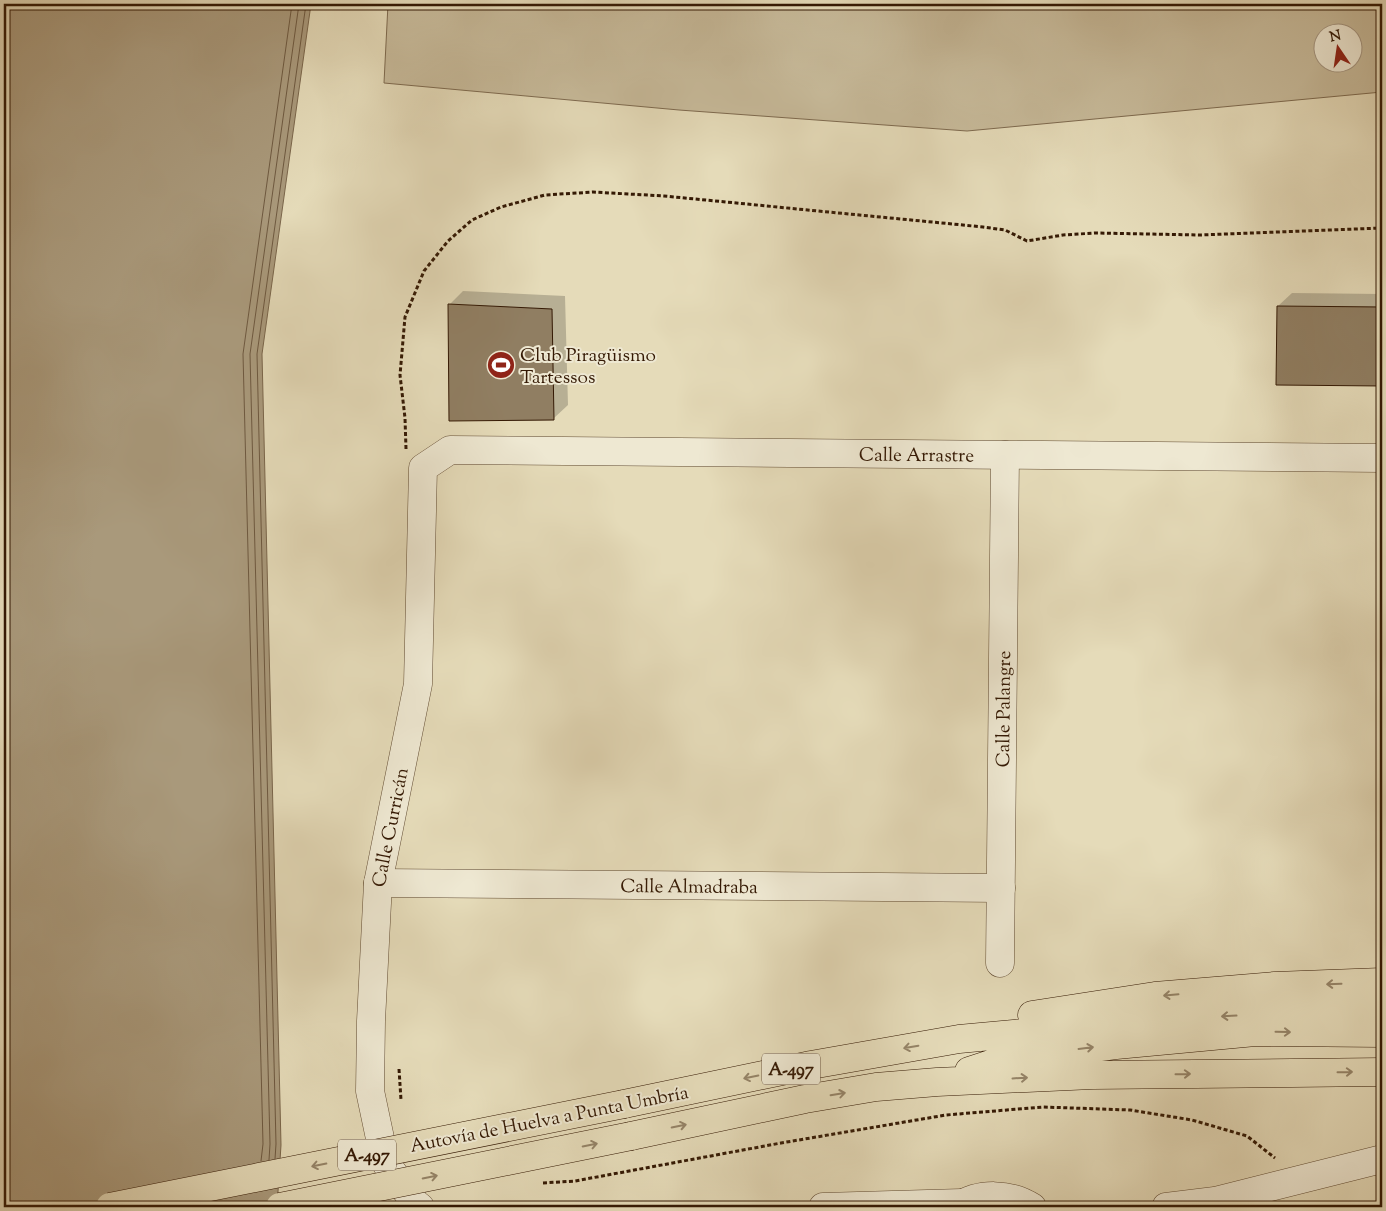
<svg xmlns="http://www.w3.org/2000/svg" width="1386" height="1211" font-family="'Sorts Mill Goudy',serif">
  <rect width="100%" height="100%" fill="#e5dbb9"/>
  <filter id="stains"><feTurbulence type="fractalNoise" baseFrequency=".004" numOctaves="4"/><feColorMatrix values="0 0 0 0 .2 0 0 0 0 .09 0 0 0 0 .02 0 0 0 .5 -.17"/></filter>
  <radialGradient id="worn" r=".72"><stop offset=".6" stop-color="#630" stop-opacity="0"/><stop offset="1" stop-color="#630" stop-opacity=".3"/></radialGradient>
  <path fill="#c7ba9a" stroke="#7e6a4f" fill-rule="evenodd" d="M 388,4 L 1382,4 L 1382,92 L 967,131 L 679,110 L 384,83 ZM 1324,32 L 1354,32 L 1354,62 L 1324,62 Z"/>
  <path fill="#a9997b" stroke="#7a664b" d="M 4,4 L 311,4 L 262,354 L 281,1145 L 277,1207 L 4,1207 Z"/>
  <path fill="#0003" d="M 463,291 L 565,296 L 568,405 L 554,418 L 449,305 Z
    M 1292,293 L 1382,294 L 1382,385 L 1277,384 L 1278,306 Z"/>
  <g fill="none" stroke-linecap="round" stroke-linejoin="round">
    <path stroke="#6e5940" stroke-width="1" d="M 275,1159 L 276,1144 L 257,354 L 306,4
      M 269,1160 L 270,1144 L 250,354 L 299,4
      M 261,1161 L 263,1144 L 243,354 L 292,4"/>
  </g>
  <path fill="#907e62" stroke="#341904" d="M 448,304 L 552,309 L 554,420 L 449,421 Z
    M 1277,306 L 1382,307 L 1382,386 L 1276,385 Z"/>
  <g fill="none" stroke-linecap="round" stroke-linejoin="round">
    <defs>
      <g id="minor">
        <path id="s1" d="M 378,883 L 1001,888"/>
        <path id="s2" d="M 1000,963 L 1005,455"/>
        <path id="s3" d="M 420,1207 L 416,1204 L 385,1162 L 370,1091 L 371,1021 L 378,883 L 418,684 L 423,468 L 450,450 L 1382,458"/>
        <path d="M 823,1207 L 962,1203"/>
        <path d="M 957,1207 C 979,1192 1010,1193 1032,1207"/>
        <path d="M 1166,1207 L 1215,1201 L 1382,1159"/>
      </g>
      <path id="highway" d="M 1032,1015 L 1155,996 L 1275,986 L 1382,982
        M 969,1071 L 1009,1058 L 1116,1045 L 1255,1032 L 1382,1033
        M 624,1104 L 811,1065 L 959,1039 L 1186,1018 L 1382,1008
        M 631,1136 L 805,1099 L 876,1087 L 937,1082 L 1092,1075 L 1382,1072"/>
    </defs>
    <use href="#minor" stroke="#604a31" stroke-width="29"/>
    <use href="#highway" stroke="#341904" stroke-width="29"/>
    <path stroke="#341904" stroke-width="3" stroke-dasharray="4 2.5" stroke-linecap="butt" d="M 406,449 L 405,418 L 400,375 L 405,317 L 424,271 L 448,241 L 472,220 L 501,207 L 545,195 L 593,192 L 664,196 L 983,227 L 1005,230 L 1027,241 L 1063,235 L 1095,233 L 1201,235 L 1382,228
      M 399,1069 L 401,1100
      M 543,1183 L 575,1181 L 781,1143 L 946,1115 L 1043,1107 L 1130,1110 L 1192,1120 L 1247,1136 L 1275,1158
      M 1357,1207 L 1382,1201"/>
    <use href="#minor" stroke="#eee8d2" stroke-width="28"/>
    <use href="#highway" stroke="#e5dbb9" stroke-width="28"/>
    <defs>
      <path id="highway-bridge" d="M 110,1207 L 624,1104
        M 280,1207 L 631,1136"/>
    </defs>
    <use href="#highway-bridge" stroke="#341904" stroke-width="29" stroke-linecap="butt"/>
    <use href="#highway-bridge" stroke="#e5dbb9" stroke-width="28"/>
  </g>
  <defs><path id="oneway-shaft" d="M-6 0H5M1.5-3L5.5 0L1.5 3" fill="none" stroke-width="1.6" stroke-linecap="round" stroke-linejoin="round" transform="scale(1.25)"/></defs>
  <g stroke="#958468">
    <use href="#oneway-shaft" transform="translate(1334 984) rotate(178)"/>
    <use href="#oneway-shaft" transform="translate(1171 995) rotate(175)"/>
    <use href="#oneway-shaft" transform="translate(1229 1016) rotate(177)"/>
    <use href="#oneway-shaft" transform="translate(1283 1032) rotate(1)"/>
    <use href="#oneway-shaft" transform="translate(911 1047) rotate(170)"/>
    <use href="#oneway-shaft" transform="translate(1086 1048) rotate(-7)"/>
    <use href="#oneway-shaft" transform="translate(1345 1072) rotate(-1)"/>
    <use href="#oneway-shaft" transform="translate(1183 1074) rotate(-1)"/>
    <use href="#oneway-shaft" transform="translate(751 1077) rotate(168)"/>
    <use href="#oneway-shaft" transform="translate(1020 1078) rotate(-3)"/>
    <use href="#oneway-shaft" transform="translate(838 1094) rotate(-9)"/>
    <use href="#oneway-shaft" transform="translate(679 1126) rotate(-12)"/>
    <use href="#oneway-shaft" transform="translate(590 1145) rotate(-11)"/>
    <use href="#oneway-shaft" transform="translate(319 1165) rotate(169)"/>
    <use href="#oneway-shaft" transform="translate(430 1177) rotate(-11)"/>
  </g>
  <defs>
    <symbol id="stadium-disc" viewBox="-11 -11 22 22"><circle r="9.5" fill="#8f2418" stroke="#eee8d2"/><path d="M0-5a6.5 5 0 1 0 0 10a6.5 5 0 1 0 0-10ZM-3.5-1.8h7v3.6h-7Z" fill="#fff"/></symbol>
  </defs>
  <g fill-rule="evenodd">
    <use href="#stadium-disc" x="485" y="349" width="32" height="32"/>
  </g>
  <g text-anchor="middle" stroke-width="4" stroke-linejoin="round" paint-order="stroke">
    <g fill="#eee8d2" stroke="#6c5742" stroke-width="1">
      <rect x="762" y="1053.5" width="58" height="31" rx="4"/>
      <rect x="338" y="1139.5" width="58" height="31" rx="4"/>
    </g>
    <g font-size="18" font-weight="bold" fill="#341904">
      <text x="791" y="1075">A-497</text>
      <text x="367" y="1161">A-497</text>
    </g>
    <g font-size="19" fill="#341904" stroke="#eee8d2" text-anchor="start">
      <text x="520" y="361">Club Piragüismo<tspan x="520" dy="22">Tartessos</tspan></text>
    </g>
    <g font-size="19" fill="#341904" stroke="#eee8d2">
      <text dy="7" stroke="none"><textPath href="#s3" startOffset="1256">Calle Arrastre</textPath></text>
      <text dy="7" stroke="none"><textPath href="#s2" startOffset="254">Calle Palangre</textPath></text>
      <text dy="7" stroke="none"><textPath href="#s3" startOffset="395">Calle Curricán</textPath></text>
      <text dy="7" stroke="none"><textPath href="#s1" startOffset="311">Calle Almadraba</textPath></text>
      <text transform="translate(549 1118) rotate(-11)" y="7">Autovía de Huelva a Punta Umbría</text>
    </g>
  </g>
  <rect width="1386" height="1211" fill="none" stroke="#e5dbb9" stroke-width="20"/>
  <rect x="5" y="5" width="1376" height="1201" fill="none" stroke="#341904" stroke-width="2.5"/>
  <rect x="10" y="10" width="1366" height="1191" fill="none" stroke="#341904"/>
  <g transform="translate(1338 48) rotate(347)"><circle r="24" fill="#eee8d2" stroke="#a49580"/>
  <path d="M0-4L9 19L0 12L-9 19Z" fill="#8f2418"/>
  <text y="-8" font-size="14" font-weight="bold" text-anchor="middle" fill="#341904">N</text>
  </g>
  <rect width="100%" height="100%" filter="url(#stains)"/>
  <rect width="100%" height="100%" fill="url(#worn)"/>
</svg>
